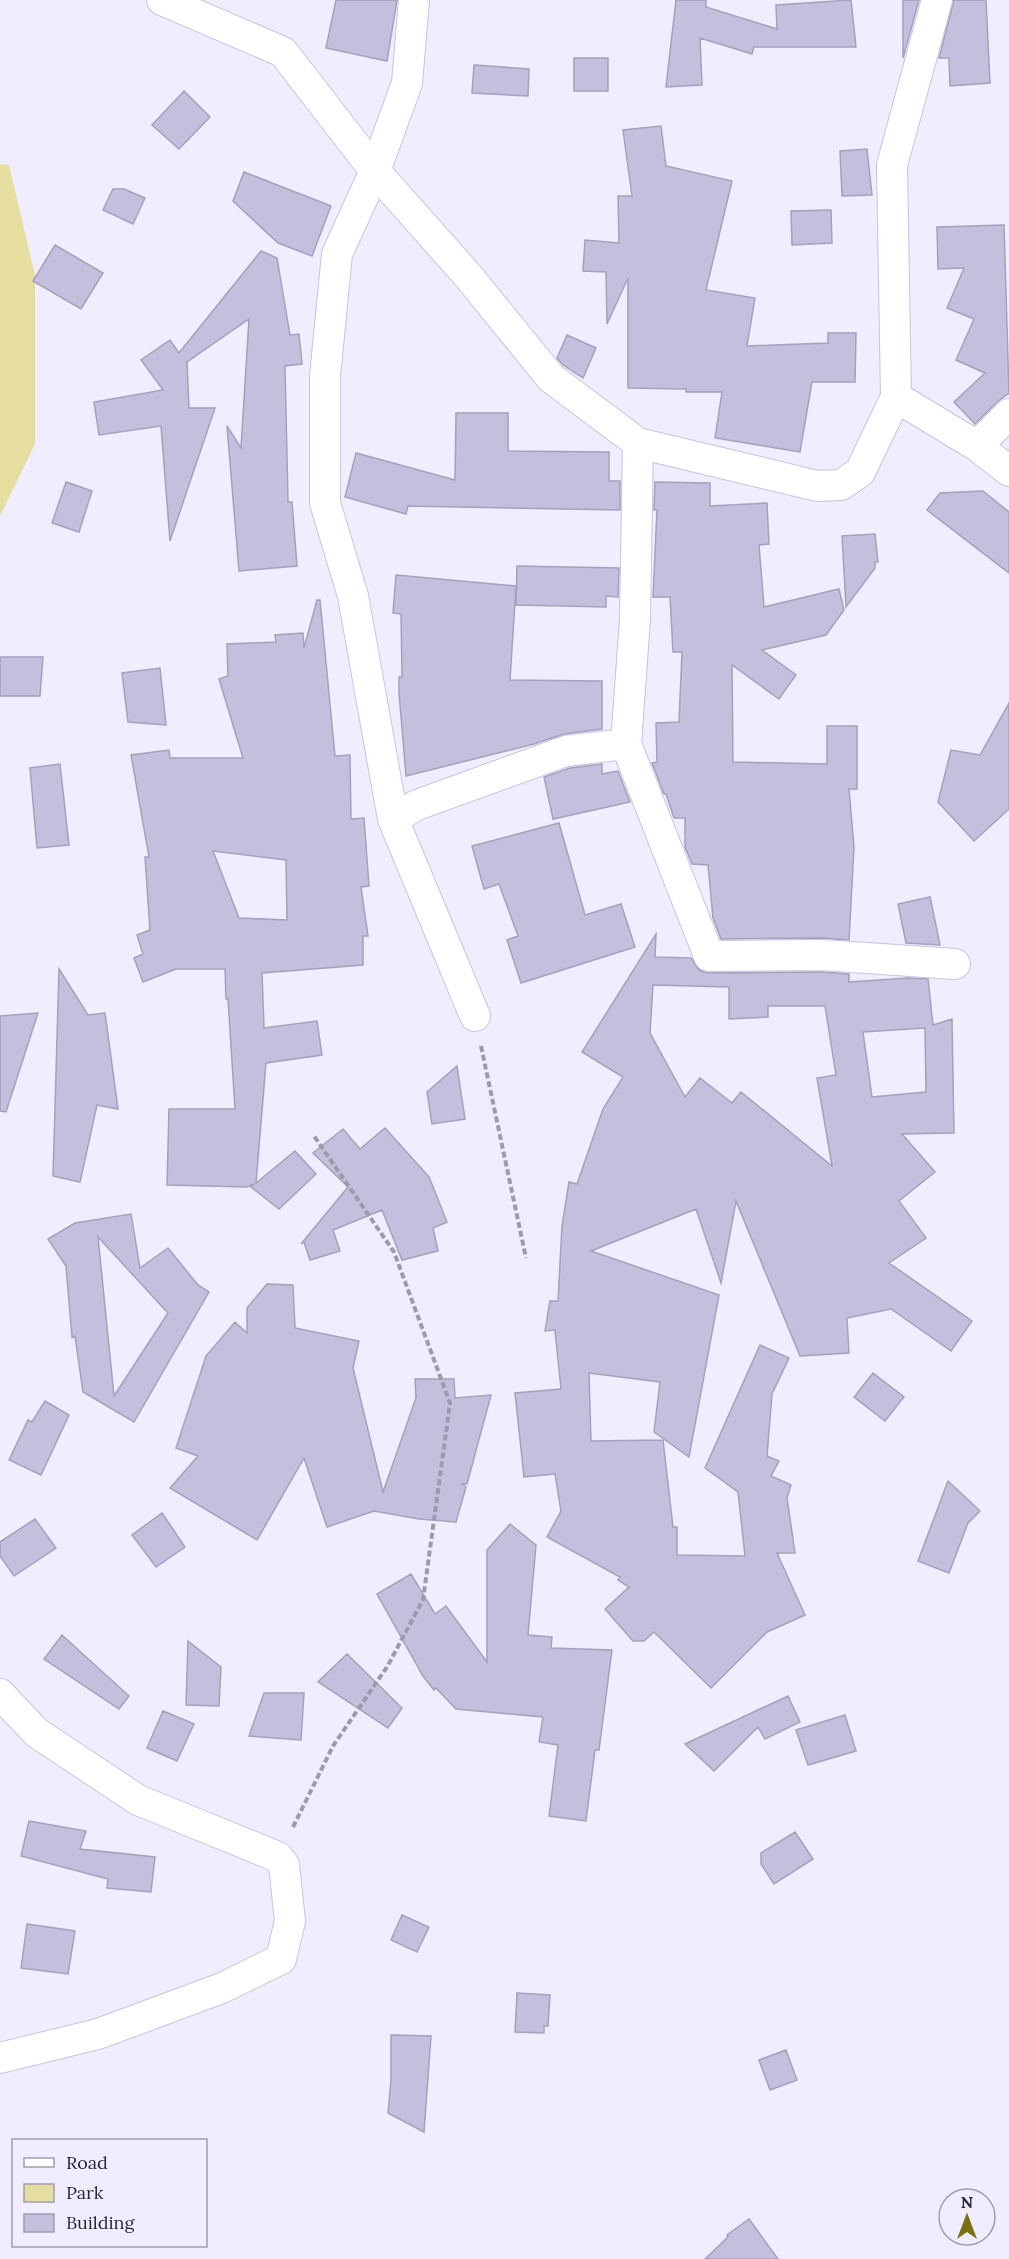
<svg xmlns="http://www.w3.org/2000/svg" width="1009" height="2259" font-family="Lora,serif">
  <rect width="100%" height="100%" fill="#efedff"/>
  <path fill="#e6de9f" d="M 0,164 L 9,165 L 35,275 L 35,444 L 0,516 Z"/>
  <path fill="#c3bfdc" stroke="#a5a0bd" stroke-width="1.5" fill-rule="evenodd" d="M 336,0 L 397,0 L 387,61 L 326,48 Z
    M 676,0 L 706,0 L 706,7 L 777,29 L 776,5 L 851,0 L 856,47 L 754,47 L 752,54 L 700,38 L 702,85 L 666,87 Z
    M 903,0 L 919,0 L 903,58 Z
    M 954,0 L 986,0 L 990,83 L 950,86 L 949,58 L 939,58 Z
    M 574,58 L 608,58 L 608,91 L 574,91 Z
    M 474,65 L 529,69 L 528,96 L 472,93 Z
    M 184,91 L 210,117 L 179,149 L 152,125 Z
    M 661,126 L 666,166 L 732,181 L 706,290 L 755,298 L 747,346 L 828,343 L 828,333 L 856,333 L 855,382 L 812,382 L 800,452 L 715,438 L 722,392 L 686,392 L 686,389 L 628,388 L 628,278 L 607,324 L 606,272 L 583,271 L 585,240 L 619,243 L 618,196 L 632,196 L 623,130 Z
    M 867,149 L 872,195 L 842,196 L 840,151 Z
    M 244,172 L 331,206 L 312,256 L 278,243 L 233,201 Z
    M 113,189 L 124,189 L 145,198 L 133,224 L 103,210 Z
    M 831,210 L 832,243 L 792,245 L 791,211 Z
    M 1004,225 L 1009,393 L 997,402 L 975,424 L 954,402 L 985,373 L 956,360 L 974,319 L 947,308 L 964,268 L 938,269 L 937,227 Z
    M 55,245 L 103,273 L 81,309 L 33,281 Z
    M 261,251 L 277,258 L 290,335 L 299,334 L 302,364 L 285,366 L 288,502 L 292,502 L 297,566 L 239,571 L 227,426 L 241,448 L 249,319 L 187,362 L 189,408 L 215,408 L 170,541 L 161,426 L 99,435 L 94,402 L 163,390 L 141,360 L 170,340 L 179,353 Z
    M 567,335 L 596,348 L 583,378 L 563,365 L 557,358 Z
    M 456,413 L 508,413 L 508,451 L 609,452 L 609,481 L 620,481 L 620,510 L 408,506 L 406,514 L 345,497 L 356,453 L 455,480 Z
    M 66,482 L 92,491 L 79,532 L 52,523 Z
    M 655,482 L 710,483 L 710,506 L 767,503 L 769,544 L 759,545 L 764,607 L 839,589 L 844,610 L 826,635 L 762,650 L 796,675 L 779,699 L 732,665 L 733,762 L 827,764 L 827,726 L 857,726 L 857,789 L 849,789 L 854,847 L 849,940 L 822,938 L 721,939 L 713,918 L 708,865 L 692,864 L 685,847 L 685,818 L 674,818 L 666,794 L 664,794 L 652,763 L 657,762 L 656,723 L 679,722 L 682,652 L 673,652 L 670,597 L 653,597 L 657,510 L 654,510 Z
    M 983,491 L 1009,512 L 1009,573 L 927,510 L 940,493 Z
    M 875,534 L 878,562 L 875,562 L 875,568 L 846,607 L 842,536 Z
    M 517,566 L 619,568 L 618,597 L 606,596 L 606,607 L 516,605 Z
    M 396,575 L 516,586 L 510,680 L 602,681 L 602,729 L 564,734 L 534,744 L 406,776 L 399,693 L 399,677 L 402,677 L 401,614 L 393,613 Z
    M 317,600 L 320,600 L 335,756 L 350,755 L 351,819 L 364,818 L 369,886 L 361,887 L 368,936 L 363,936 L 363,965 L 262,973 L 264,1028 L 317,1021 L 322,1055 L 266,1063 L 256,1183 L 295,1151 L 316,1174 L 279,1209 L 251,1187 L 254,1184 L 247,1187 L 167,1185 L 169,1109 L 235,1109 L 228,999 L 226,999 L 225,969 L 176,969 L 143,982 L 134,958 L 143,954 L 137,935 L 150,930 L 145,857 L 149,857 L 131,755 L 169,750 L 170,758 L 243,758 L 219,679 L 228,676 L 227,644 L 276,642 L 275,635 L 303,633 L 304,648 ZM 213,851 L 286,860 L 287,920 L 239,918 Z
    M 0,657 L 43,657 L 40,696 L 0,696 Z
    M 160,668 L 166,725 L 128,722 L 122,673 Z
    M 1009,703 L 1009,809 L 974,841 L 938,802 L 951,750 L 980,755 Z
    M 60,764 L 69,845 L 37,848 L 30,768 Z
    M 602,764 L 602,774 L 618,771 L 630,802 L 553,819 L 544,777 L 570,768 Z
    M 559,823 L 585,915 L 621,904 L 635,947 L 521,983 L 507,940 L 518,936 L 499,884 L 484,889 L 472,846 Z
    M 930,897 L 940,945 L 906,943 L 898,904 Z
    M 656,934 L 655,957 L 691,958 L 699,970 L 708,973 L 821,972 L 849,974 L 849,982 L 908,978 L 928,979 L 933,1025 L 952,1019 L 954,1133 L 902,1134 L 935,1172 L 899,1201 L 926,1238 L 889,1263 L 972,1321 L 951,1351 L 891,1309 L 847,1318 L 849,1353 L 800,1356 L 736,1201 L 721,1283 L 696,1209 L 591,1251 L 719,1295 L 689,1457 L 654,1432 L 660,1382 L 589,1373 L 591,1441 L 663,1440 L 673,1527 L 677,1527 L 677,1555 L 745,1556 L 738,1492 L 705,1468 L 760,1345 L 789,1358 L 772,1394 L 767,1456 L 779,1461 L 771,1476 L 791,1485 L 787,1498 L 795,1553 L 777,1553 L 805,1615 L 767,1632 L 711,1688 L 654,1632 L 644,1641 L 633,1641 L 605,1609 L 629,1587 L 618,1580 L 620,1577 L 547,1537 L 561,1511 L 555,1474 L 524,1477 L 515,1393 L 561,1389 L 555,1330 L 545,1331 L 550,1301 L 558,1301 L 562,1226 L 569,1182 L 577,1184 L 603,1109 L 623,1077 L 582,1052 ZM 653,985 L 729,987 L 729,1019 L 768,1017 L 768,1006 L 825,1006 L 836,1075 L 817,1078 L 832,1166 L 741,1092 L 732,1103 L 700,1078 L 685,1097 L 650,1033 ZM 925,1028 L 926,1092 L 872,1097 L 863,1032 Z
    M 59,969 L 88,1015 L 105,1013 L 118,1109 L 97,1105 L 80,1182 L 53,1176 Z
    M 38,1013 L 6,1112 L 0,1111 L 0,1016 Z
    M 457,1066 L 465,1119 L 432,1124 L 427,1092 Z
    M 385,1128 L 429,1177 L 447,1222 L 433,1228 L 438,1251 L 402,1260 L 382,1210 L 333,1230 L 340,1251 L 310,1260 L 304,1242 L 301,1244 L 348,1187 L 313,1153 L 343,1129 L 360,1149 Z
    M 131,1214 L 140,1268 L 168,1248 L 198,1285 L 209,1292 L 134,1422 L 83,1392 L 75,1336 L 72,1337 L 66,1266 L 48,1239 L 75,1223 ZM 98,1237 L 168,1313 L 114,1396 Z
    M 267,1284 L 293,1285 L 295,1328 L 359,1341 L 353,1368 L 383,1492 L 416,1398 L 415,1379 L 454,1379 L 455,1398 L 491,1395 L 467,1484 L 462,1484 L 466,1487 L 456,1522 L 419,1519 L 374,1511 L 327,1527 L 304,1458 L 257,1540 L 170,1488 L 198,1456 L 176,1448 L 206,1356 L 235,1322 L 247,1333 L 247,1308 Z
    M 873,1373 L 904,1397 L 885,1421 L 854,1397 Z
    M 45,1401 L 69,1415 L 41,1475 L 9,1460 L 28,1420 L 32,1422 Z
    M 948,1481 L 980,1511 L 968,1523 L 949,1573 L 918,1561 Z
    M 162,1513 L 185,1547 L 156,1567 L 132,1535 Z
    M 35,1519 L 56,1548 L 14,1576 L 0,1556 L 0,1542 Z
    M 510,1524 L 536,1545 L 528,1635 L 552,1637 L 551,1648 L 612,1650 L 599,1750 L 595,1750 L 586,1821 L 549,1816 L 558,1745 L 539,1742 L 543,1717 L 456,1709 L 436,1688 L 434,1690 L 423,1676 L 377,1594 L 411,1574 L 435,1614 L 446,1606 L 487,1662 L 487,1550 Z
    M 62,1635 L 129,1696 L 119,1709 L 44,1659 Z
    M 188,1641 L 221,1667 L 219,1706 L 186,1705 Z
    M 347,1654 L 402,1708 L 388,1728 L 318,1682 Z
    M 264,1693 L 304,1693 L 301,1740 L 249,1736 Z
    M 788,1696 L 800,1722 L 765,1739 L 758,1727 L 714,1771 L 685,1744 Z
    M 163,1711 L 194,1724 L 177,1761 L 147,1748 Z
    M 845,1715 L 856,1751 L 808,1765 L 796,1730 Z
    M 29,1821 L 86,1831 L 80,1849 L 155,1857 L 151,1892 L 107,1888 L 108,1879 L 21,1856 Z
    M 795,1832 L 813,1859 L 774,1884 L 761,1864 L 761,1853 Z
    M 402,1915 L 429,1927 L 417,1952 L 391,1940 Z
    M 27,1924 L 75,1931 L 68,1974 L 21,1968 Z
    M 517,1993 L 550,1995 L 548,2026 L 544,2026 L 544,2033 L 515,2032 Z
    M 391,2035 L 431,2036 L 424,2132 L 388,2113 L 391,2080 Z
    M 786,2050 L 797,2080 L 770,2090 L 759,2060 Z
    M 749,2219 L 778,2259 L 705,2259 L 728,2237 L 727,2235 Z"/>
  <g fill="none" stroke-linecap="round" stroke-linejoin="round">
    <defs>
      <path id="street" d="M 162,0 L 283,52 L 375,171 L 469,277 L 551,378 L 638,443 L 817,486 L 841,485 L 860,472 L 896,397 L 977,446 L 1009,414
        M 414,0 L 407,83 L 375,171 L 337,254 L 325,376 L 325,503 L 353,596 L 393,819 L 475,1016
        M 896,397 L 892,165 L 937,0
        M 638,443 L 635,619 L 626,744 L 709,956 L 822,955 L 955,964
        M 977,446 L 1009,471
        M 393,819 L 417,805 L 566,751 L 626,744
        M 0,1694 L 37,1733 L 138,1800 L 278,1857 L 284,1865 L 290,1921 L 281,1959 L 222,1988 L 98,2034 L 0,2058"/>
    </defs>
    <use href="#street" stroke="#c7c3e1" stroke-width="32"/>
    <path stroke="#9d9baa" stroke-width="4" stroke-dasharray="6 3" stroke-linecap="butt" d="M 481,1046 L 526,1258
      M 293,1827 L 333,1746 L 387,1667 L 423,1600 L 450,1403 L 394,1252 L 314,1136"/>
    <use href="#street" stroke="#fff" stroke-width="30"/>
  </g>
  <rect x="12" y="2139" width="195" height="108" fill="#efedff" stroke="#a09ead" stroke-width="1.5"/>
  <rect x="24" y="2158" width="30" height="9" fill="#ffffff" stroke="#a09ead" stroke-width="1.5"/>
  <text x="66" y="2169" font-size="18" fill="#292732">Road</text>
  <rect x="24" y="2184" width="30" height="18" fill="#e6de9f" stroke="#a09ead" stroke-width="1.5"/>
  <text x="66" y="2199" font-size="18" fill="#292732">Park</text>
  <rect x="24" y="2214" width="30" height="18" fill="#c3bfdc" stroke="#a09ead" stroke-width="1.5"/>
  <text x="66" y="2229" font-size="18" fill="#292732">Building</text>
  <g transform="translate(967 2217)"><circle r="28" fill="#efedff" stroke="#a09ead" stroke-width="1.5"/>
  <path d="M0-4.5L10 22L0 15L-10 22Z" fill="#7b6f0e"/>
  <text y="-9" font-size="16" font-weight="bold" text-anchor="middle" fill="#292732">N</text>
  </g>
</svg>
